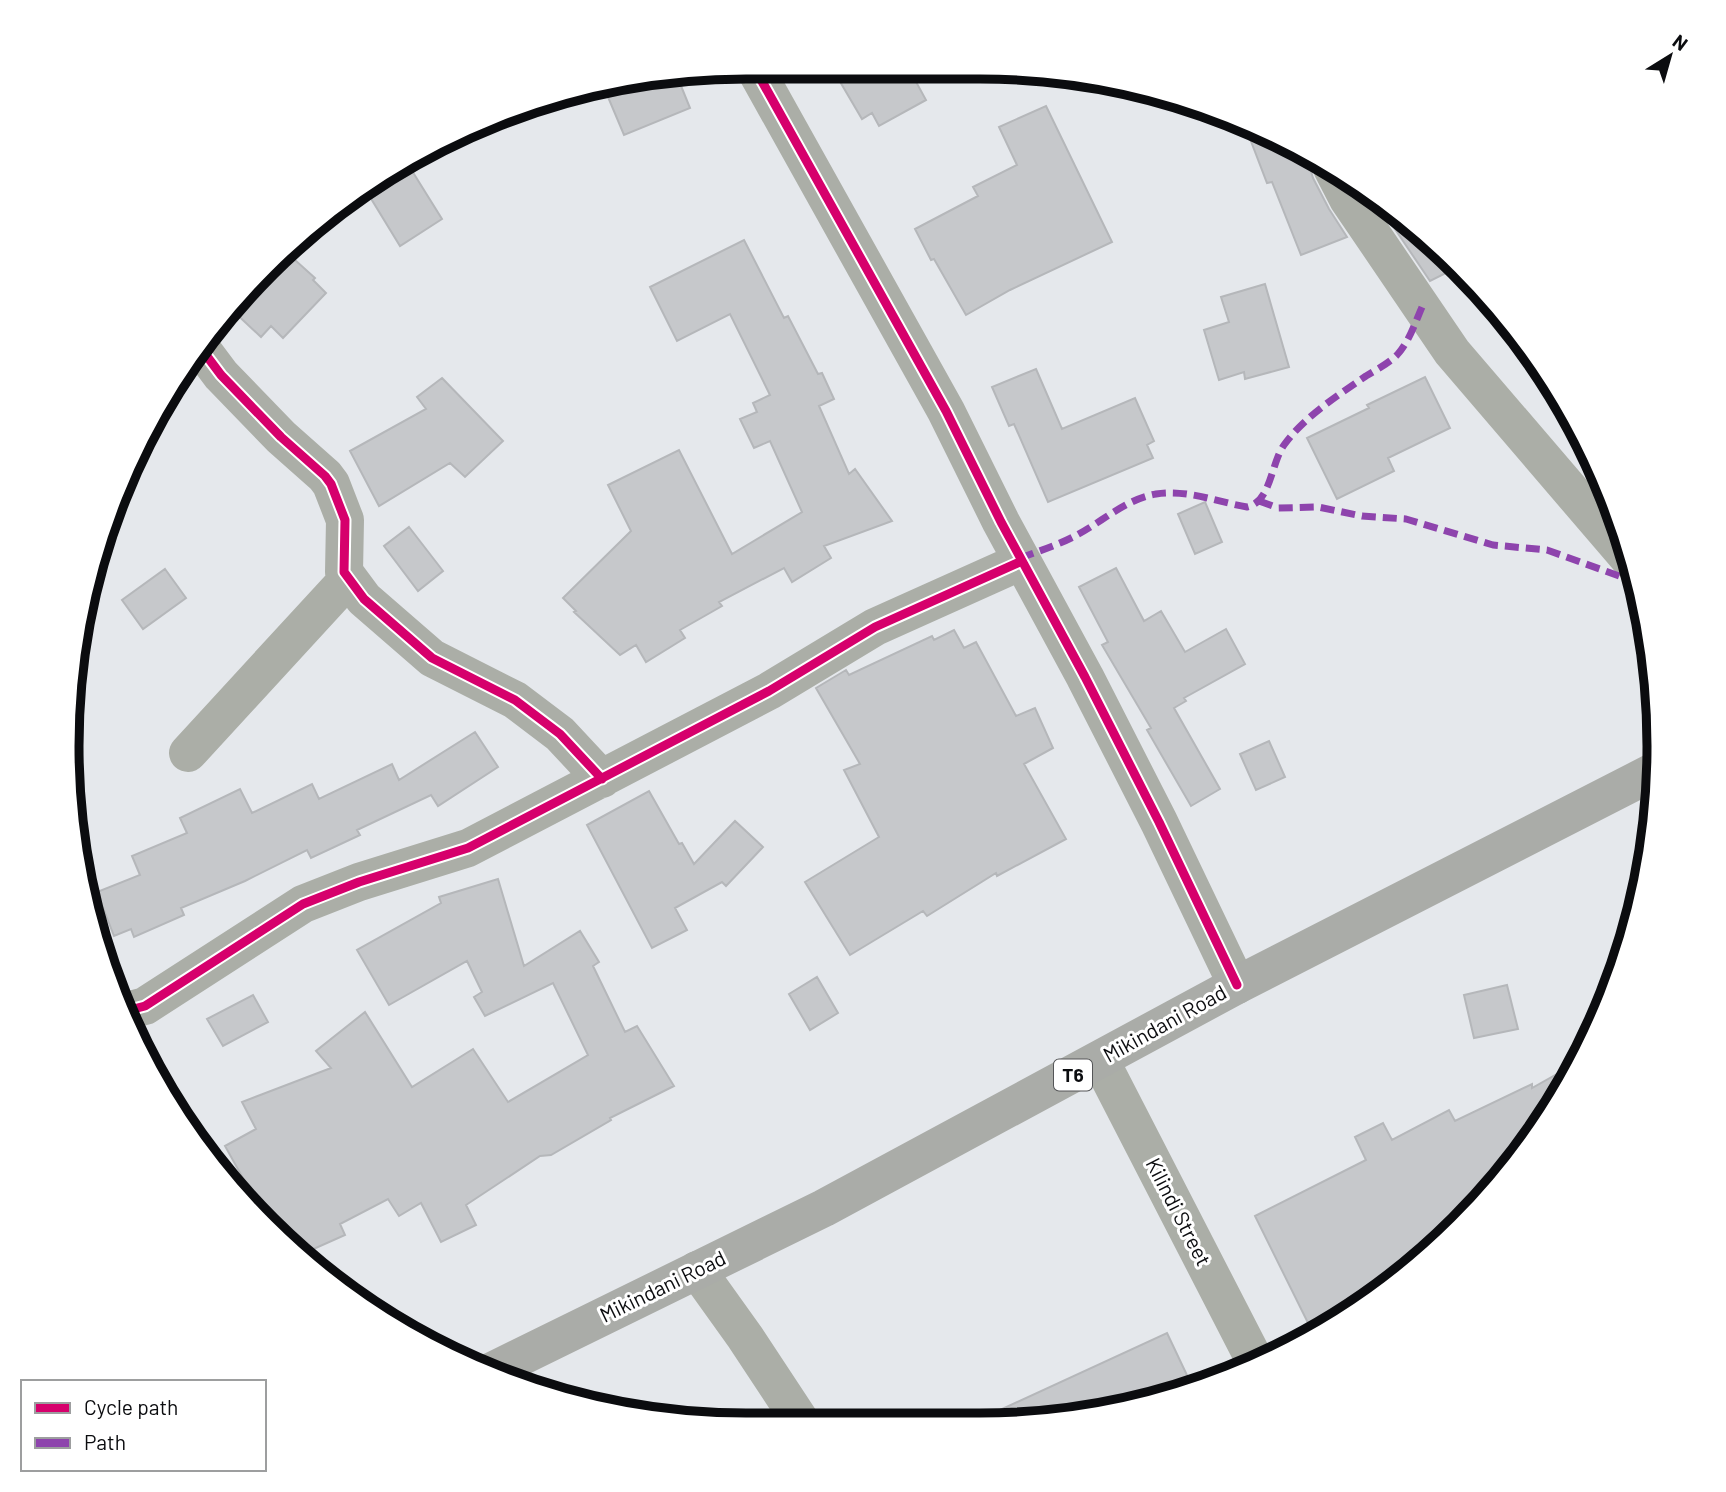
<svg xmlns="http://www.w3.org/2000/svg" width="1726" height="1492" font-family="Barlow,sans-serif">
  <rect width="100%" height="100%" fill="#e5e8ec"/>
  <path fill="#c6c8cb" stroke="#b5b7ba" stroke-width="2" d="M 832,68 L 909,69 L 926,100 L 879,126 L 872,113 L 862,119 Z
    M 677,76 L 690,108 L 624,135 L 608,97 L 654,79 Z
    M 1046,106 L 1112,242 L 1010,290 L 966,315 L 934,259 L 931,260 L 915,229 L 978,196 L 973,187 L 1017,165 L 999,127 Z
    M 1244,123 L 1281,137 L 1313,157 L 1310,168 L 1313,178 L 1329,209 L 1347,237 L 1301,255 L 1272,182 L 1267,183 Z
    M 409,166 L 442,219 L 400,246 L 367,192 Z
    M 1370,192 L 1394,207 L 1458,267 L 1430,281 Z
    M 744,240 L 784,318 L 788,316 L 818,374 L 822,373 L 834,399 L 819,406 L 849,474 L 855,469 L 892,521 L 824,546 L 831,558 L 792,582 L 784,568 L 719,602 L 722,606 L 680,630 L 685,638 L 646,662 L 636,645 L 620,655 L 574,612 L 576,611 L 563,598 L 631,531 L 608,485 L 679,450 L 732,554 L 802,512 L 770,441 L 754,448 L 740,419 L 757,412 L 753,403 L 770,395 L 730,314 L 677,341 L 650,287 Z
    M 285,251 L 315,278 L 313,280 L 326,293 L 283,338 L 271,326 L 261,337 L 232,310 Z
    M 1265,284 L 1289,367 L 1245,379 L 1244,372 L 1219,380 L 1204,330 L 1229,322 L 1221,297 Z
    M 1036,369 L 1062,429 L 1135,398 L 1154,441 L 1147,445 L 1153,458 L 1048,502 L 1014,424 L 1009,426 L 992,387 Z
    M 1425,377 L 1450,428 L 1388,458 L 1394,471 L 1337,499 L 1307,438 L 1369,408 L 1367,405 Z
    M 442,378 L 503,441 L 465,477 L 450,463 L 379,506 L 350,451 L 426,409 L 417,397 Z
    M 1205,502 L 1222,542 L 1195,554 L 1178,514 Z
    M 409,527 L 443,571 L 418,591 L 384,546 Z
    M 1116,568 L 1144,621 L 1161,611 L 1185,652 L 1226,629 L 1245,664 L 1184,698 L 1186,701 L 1174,708 L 1220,789 L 1191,806 L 1147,730 L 1151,728 L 1102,645 L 1108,642 L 1079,587 Z
    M 165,569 L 186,598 L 143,629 L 122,600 Z
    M 954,630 L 964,648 L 976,642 L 1016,716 L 1035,708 L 1053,748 L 1024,764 L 1066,839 L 997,876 L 996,873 L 927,916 L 923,911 L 850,955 L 805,882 L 879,837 L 844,770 L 860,764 L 816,688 L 846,670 L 849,675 L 932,636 L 934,640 Z
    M 475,732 L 498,767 L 438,806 L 431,795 L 357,830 L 360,835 L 311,858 L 307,850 L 245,881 L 181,908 L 184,915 L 134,937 L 131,929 L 114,936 L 97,892 L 140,875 L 132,856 L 187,833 L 180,818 L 240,789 L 252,813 L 312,784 L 319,799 L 392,764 L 399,780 Z
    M 1269,741 L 1285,777 L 1256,790 L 1240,754 Z
    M 649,791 L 679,844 L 682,843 L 694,864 L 735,821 L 763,847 L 726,886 L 722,882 L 675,908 L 687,930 L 652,948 L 587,825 Z
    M 498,879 L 524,966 L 580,931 L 599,962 L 593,966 L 625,1032 L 637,1026 L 674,1086 L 610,1118 L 611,1120 L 551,1155 L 540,1156 L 466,1205 L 476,1225 L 441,1242 L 421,1203 L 399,1216 L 388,1199 L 340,1224 L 345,1235 L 300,1255 L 274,1234 L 225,1146 L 256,1129 L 242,1102 L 331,1068 L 316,1051 L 365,1012 L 412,1087 L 473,1049 L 508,1102 L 588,1055 L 553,983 L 485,1016 L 474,997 L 482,992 L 467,961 L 389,1005 L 357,950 L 441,903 L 439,897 Z
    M 817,977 L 838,1013 L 810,1030 L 789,994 Z
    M 1507,985 L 1518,1029 L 1474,1038 L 1464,995 Z
    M 253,995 L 268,1022 L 223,1046 L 207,1019 Z
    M 1580,1061 L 1519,1159 L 1462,1220 L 1431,1237 L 1436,1249 L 1428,1257 L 1315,1337 L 1255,1216 L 1366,1160 L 1355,1137 L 1383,1123 L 1392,1140 L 1449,1110 L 1455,1121 L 1532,1084 L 1532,1088 Z
    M 1167,1333 L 1194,1390 L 1025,1424 L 975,1424 L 974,1422 Z"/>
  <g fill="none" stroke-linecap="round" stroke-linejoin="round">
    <path stroke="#abaea7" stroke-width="38" d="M 754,67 L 946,411 L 1001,522 L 1085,677 L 1159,822 L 1237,985
      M 1332,168 L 1348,199 L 1452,352 L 1631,561
      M 200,347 L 221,375 L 281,437 L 325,476 L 331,484 L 345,520 L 344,572 L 364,599 L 432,658 L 515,700 L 560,734 L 602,779
      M 188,753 L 347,580
      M 126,1011 L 145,1006 L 303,904 L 359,882 L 468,848 L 769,691 L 875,627 L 1022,561
      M 1100,1060 L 1256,1363
      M 697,1270 L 745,1337 L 803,1425"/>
    <path stroke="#aaaca8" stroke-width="38" d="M 486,1374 L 824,1208 L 1237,985 L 1657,770"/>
    <path stroke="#8e44ad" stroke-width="7" stroke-dasharray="14 7" stroke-linecap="butt" d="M 1259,501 L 1278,508 L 1318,507 L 1362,516 L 1406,519 L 1493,545 L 1547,550 L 1636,582
      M 1020,558 C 1039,551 1058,545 1075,536 C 1102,522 1126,499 1156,494 C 1186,489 1218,502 1247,507 C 1271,502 1271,463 1284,445 C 1304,417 1337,396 1366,376 C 1376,370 1389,363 1397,355 C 1409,342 1415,323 1422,307"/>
    <defs>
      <path id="cycleway" d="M 754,67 L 946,411 L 1001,522 L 1085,677 L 1159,822 L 1237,985
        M 200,347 L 221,375 L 281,437 L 325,476 L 331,484 L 345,520 L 344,572 L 364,599 L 432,658 L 515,700 L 560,734 L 602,779
        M 126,1011 L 145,1006 L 303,904 L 359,882 L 468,848 L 769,691 L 875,627 L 1022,561"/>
    </defs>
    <use href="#cycleway" stroke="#fff" stroke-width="13"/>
    <use href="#cycleway" stroke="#d6006c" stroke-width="9"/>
  </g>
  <g text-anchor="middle" stroke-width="6" stroke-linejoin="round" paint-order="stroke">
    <rect fill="#fff" stroke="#545557" stroke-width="2" x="1054" y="1059.5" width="38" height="31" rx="5"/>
    <g font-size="19" font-weight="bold" fill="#0b0c0f">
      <text x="1073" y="1082">T6</text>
    </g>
    <g font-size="21" fill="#0b0c0f" stroke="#fff">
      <text transform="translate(1165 1024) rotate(-29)" y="7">Mikindani Road</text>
      <text transform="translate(1178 1212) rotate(63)" y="7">Kilindi Street</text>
      <text transform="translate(663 1287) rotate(-26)" y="7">Mikindani Road</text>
    </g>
  </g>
  <path d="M0 0H1726V1492H0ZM746 79H980A667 667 0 0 1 1647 746V746A667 667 0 0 1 980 1413H746A667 667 0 0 1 79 746V746A667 667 0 0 1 746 79Z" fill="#fff" fill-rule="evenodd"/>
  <path fill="none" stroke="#0b0c0f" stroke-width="9" d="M746 79H980A667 667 0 0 1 1647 746V746A667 667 0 0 1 980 1413H746A667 667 0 0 1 79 746V746A667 667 0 0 1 746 79Z"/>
  <rect x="21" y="1380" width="245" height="91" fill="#ffffff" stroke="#9d9e9f" stroke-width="2"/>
  <rect x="35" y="1403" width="35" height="10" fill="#d6006c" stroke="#9d9e9f" stroke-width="2"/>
  <text x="84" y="1415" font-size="21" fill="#0b0c0f">Cycle path</text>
  <rect x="35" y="1438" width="35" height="10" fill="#8e44ad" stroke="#9d9e9f" stroke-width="2"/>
  <text x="84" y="1450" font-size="21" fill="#0b0c0f">Path</text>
  <g transform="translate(1670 56) rotate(37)" stroke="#ffffff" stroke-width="5" paint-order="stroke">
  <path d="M0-5L12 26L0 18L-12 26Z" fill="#0b0c0f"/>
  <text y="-10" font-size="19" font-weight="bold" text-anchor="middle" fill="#0b0c0f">N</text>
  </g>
</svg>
